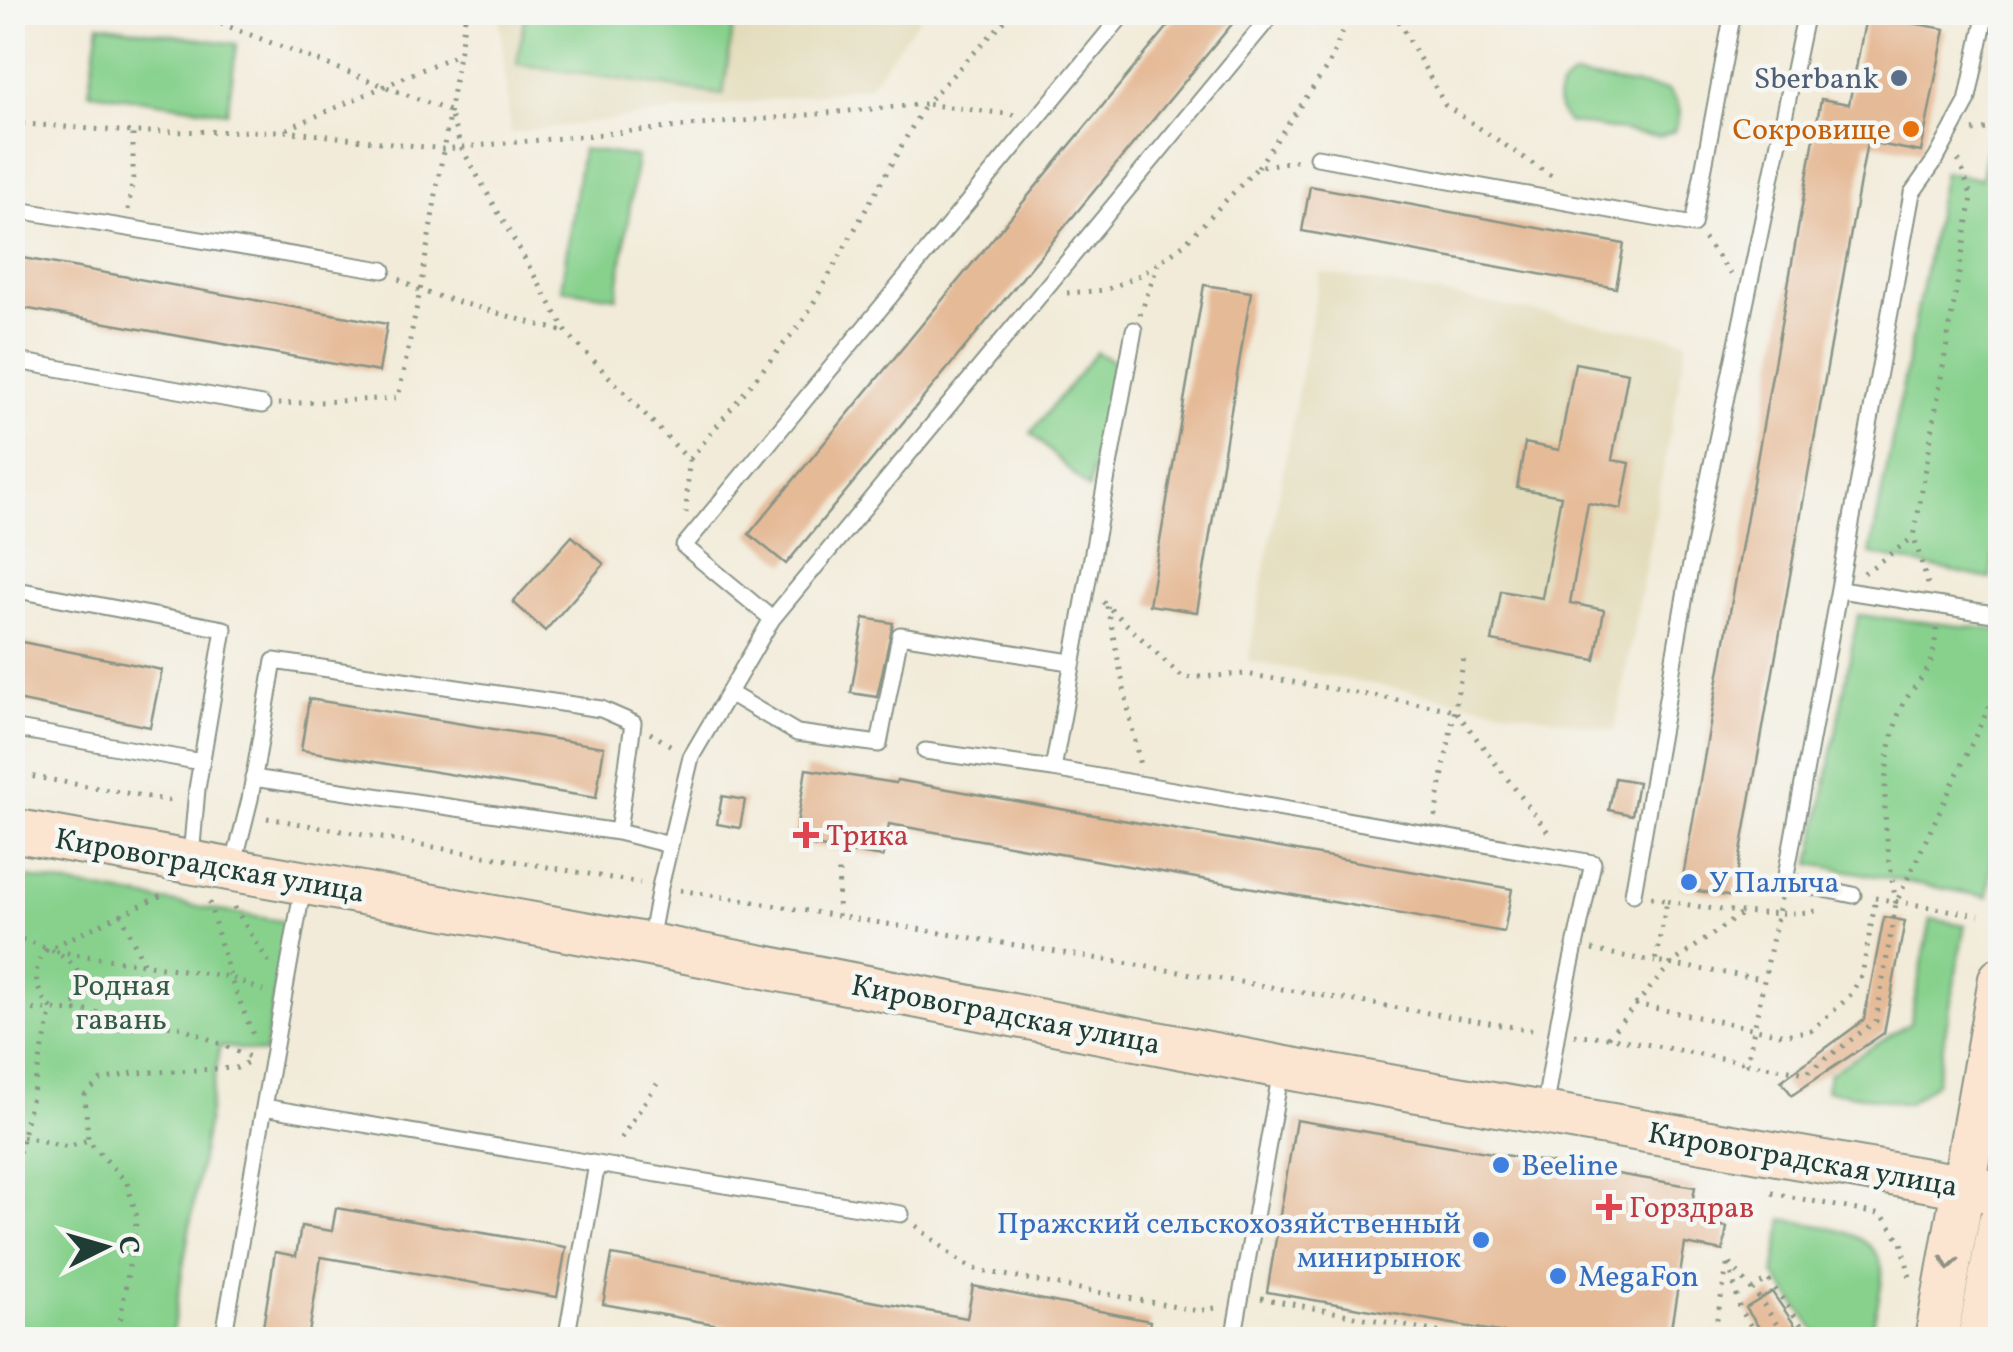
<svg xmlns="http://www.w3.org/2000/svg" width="2013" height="1352" font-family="Vollkorn,serif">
  <rect width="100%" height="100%" fill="#f6f6f2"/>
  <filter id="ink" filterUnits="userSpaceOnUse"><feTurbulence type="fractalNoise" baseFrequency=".01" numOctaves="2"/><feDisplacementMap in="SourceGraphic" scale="20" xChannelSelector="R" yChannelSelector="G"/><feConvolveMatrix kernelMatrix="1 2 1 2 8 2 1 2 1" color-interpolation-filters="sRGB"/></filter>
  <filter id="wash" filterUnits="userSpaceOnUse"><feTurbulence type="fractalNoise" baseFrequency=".0048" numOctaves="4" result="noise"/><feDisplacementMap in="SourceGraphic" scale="40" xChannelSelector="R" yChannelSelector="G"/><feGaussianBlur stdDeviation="2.25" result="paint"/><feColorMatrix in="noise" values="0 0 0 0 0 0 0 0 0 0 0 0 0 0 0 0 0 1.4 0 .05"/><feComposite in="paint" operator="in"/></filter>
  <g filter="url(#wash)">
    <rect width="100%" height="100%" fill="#f2ebd9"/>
    <path fill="#e3dbba" d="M 499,13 L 923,13 L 868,87 L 511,133 Z
      M 1320,272 L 1687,340 L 1615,730 L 1248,661 Z"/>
    <path fill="#87d18d" stroke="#538760" stroke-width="2.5" d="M 525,13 L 735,13 L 723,95 L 517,64 Z
      M 99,24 L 237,44 L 227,112 L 89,92 Z
      M 1574,76 L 1667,90 C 1682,104 1683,114 1674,131 L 1660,137 L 1567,122 C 1552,104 1554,89 1574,76 Z
      M 2000,135 L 2000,557 L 1994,557 L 1990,579 L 1870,554 L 1944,172 L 1981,179 L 1989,136 Z
      M 582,149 L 637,157 L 617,297 L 561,289 Z
      M 1096,352 L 1115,362 L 1089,489 L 1031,433 Z
      M 1858,615 L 2000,630 L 2000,766 L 1988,897 L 1811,864 Z
      M 12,875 L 286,922 L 265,1053 L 220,1046 L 171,1339 L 13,1339 Z
      M 1931,919 L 1965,925 L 1936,1083 L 1907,1104 L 1826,1090 L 1829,1074 L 1910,1023 Z
      M 1783,1219 C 1815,1226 1876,1228 1882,1269 C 1884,1286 1873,1322 1869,1339 L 1821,1339 L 1774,1274 Z"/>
    <g id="blocks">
      <path fill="#e5ba97" d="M 1180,12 L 1242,12 L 786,564 L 749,534 Z
        M 1867,12 L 1908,12 L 1906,22 L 1945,29 L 1921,152 L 1867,142 L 1733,897 L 1681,888 L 1821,99 L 1849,104 Z
        M 1310,186 L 1624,244 L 1616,288 L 1302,231 Z
        M 12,256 L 387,324 L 379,372 L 12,306 Z
        M 1204,285 L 1251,292 L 1197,612 L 1149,605 Z
        M 1575,363 L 1628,373 L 1612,460 L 1630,463 L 1621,509 L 1588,503 L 1570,603 L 1604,610 L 1595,660 L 1492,641 L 1501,591 L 1542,598 L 1561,496 L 1517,488 L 1525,443 L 1559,450 Z
        M 572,536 L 604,564 L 545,631 L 513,602 Z
        M 864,618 L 893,623 L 877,697 L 851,693 Z
        M 12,640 L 162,670 L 150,727 L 12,699 Z
        M 309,699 L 604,747 L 596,798 L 301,750 Z
        M 806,769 L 896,783 L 897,780 L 1512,889 L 1504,932 L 889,824 L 883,857 L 794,843 Z
        M 1615,778 L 1638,782 L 1632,815 L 1609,810 Z
        M 722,796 L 745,800 L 740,828 L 717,824 Z
        M 1884,917 L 1905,921 L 1884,1033 L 1792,1095 L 1781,1081 L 1864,1020 Z
        M 1296,1120 L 1695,1187 L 1689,1220 L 1727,1227 L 1723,1251 L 1685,1244 L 1669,1340 L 1545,1340 L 1267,1292 Z
        M 336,1208 L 566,1247 L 557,1297 L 321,1257 L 308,1340 L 261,1340 L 275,1252 L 296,1256 L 301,1226 L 332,1231 Z
        M 612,1255 L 967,1318 L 973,1286 L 1150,1321 L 1147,1340 L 802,1340 L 603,1304 Z
        M 1772,1292 L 1805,1340 L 1767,1340 L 1746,1308 Z"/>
    </g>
  </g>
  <g filter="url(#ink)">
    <use href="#blocks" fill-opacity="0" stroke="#889486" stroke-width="2.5"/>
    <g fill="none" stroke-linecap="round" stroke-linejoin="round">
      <defs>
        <path id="lane" d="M 1317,157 L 1693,225 L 1733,12
          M 12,209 L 383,270
          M 12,360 L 262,405
          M 12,589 L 224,629 L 197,789 L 191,857
          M 1840,590 L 2000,615
          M 772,619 L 684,546 L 1125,12
          M 729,693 L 797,733 L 879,744 L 900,635 L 1070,662
          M 12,728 L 201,762
          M 925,751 L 1053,769 L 1593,863 L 1559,1020 L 1544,1111
          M 1053,769 L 1134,330
          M 253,778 L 618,832 L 670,845
          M 233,867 L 250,799 L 274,661 L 601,709 L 633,723 L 618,832
          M 1633,894 L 1687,584 L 1806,12
          M 1853,895 L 1785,881 L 1912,193 L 1936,159 L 1967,102 L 1986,12
          M 650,941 L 660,887 L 691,757 L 772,619 L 1274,12
          M 264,1107 L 597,1164 L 566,1340
          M 597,1164 L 901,1214
          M 223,1340 L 303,886
          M 1233,1340 L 1281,1071"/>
        <path id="secondary" d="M 12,830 L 650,945 L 1281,1067 L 2000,1193
          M 1936,1340 L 2000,979
          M 1979,1340 L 2000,1222"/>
      </defs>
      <use href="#lane" stroke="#889486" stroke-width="19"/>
      <use href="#secondary" stroke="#889486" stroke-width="46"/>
      <path stroke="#889486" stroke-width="5" stroke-dasharray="2.5 8" stroke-linecap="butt" d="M 191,12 L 449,111 L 461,147 L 567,333 L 689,460 L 686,513
        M 1394,12 L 1445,105 L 1556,179
        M 12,123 L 133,132 L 285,131 L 443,149 L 925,104 L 1013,12
        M 287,129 L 460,53
        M 1973,131 L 2000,127
        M 1258,167 L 1328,66 L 1351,12
        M 128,210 L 133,177 L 133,132
        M 1704,239 L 1731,274
        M 399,279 L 420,291 L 564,332
        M 1067,293 L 1106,290 L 1142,274 L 1183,245 L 1258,167 L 1300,160
        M 1140,315 L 1158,264
        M 278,404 L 398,398 L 420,291 L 466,12
        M 690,459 L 805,318 L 925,104 L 1016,115
        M 1864,573 L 1914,537
        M 1928,584 L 1914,537 L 1972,197 L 1958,159
        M 1103,602 L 1183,678 L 1246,674 L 1455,710 L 1551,836
        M 1107,606 L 1140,766
        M 650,733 L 675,748
        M 12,773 L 177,802
        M 1435,817 L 1464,658
        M 267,818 L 640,883
        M 680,890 L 1538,1031
        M 1651,897 L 1667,901 L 1655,962 L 1763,979
        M 1781,898 L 1747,1063 L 1807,1073 L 1876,1021 L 1896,903 L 2000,684
        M 1875,898 L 1979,915
        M 1667,901 C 1721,911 1763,917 1818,911
        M 209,902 L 230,977 L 254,1037
        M 1896,903 C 1885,837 1877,782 1898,716 C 1904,697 1917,686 1927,670 C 1935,656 1935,639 1937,624
        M 234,907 L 270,964
        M 121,913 L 143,963
        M 838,916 L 839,864
        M 12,936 C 47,948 87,957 85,999 L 67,1007
        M 15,936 L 15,868
        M 46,950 L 230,977 L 263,991
        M 1592,950 L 1655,962
        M 1635,1004 L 1785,1035 L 1812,1030 L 1849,997 L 1862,975 L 1876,898
        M 52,1008 C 34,992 31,968 46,950 L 164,894
        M 12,1009 L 87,1011 L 184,1028 L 254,1059
        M 1574,1035 L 1608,1037 L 1747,1063
        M 1608,1037 L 1671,964 L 1741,914
        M 12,1134 L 68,1147 L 88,1140
        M 621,1138 L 657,1084
        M 12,1183 L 52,1009
        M 1772,1193 L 1882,1215 L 1902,1242 L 1911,1282
        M 916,1226 L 962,1263 L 978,1270 L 1198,1311 L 1221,1307
        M 1729,1264 L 1740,1308 L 1759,1340
        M 1752,1290 L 1768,1279 L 1812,1340
        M 1261,1298 L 1479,1340
        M 117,1340 L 137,1217 L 127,1183 L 88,1140 L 85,1095 L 101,1080 L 134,1073 L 237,1068 L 250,1061
        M 1713,1340 L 1728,1261 L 1760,1299 L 1787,1340"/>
      <use href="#lane" stroke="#fff" stroke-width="15"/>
      <use href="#secondary" stroke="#fce5d0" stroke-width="42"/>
    </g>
    <defs><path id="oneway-chevron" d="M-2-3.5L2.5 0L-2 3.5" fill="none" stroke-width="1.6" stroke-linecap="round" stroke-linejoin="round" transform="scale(2.5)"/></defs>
    <use stroke="#8e9182" href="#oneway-chevron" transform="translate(1949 1263) rotate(100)"/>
  </g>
  <circle fill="#5c6f8a" stroke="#f6f6f2" stroke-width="4" cx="1899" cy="78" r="10"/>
  <circle fill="#e8710a" stroke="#f6f6f2" stroke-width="4" cx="1911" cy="129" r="10"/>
  <g fill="#e0444e" stroke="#f6f6f2" stroke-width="4">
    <path d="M801 820h10v10h10v10h-10v10h-10v-10h-10v-10h10z"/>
    <path d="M1604 1192h10v10h10v10h-10v10h-10v-10h-10v-10h10z"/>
  </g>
  <g fill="#3f7fe0" stroke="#f6f6f2" stroke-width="4">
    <circle cx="1689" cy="882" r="10"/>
    <circle cx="1501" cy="1165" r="10"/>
    <circle cx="1481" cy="1240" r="10"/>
    <circle cx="1558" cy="1276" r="10"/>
  </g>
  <g text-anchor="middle" stroke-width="9" stroke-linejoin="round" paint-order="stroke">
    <g font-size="30" fill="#4e5e75" stroke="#f6f6f2" text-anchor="end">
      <text x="1879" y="88">Sberbank</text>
    </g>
    <g font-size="30" fill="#c56008" stroke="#f6f6f2" text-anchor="end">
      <text x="1891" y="139">Сокровище</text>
    </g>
    <g font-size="30" fill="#be3a42" stroke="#f6f6f2" text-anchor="start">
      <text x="826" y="845">Трика</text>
      <text x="1629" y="1217">Горздрав</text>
    </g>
    <g font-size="30" fill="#1f3d34" stroke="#f6f6f2">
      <text transform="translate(210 865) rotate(10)" y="10">Кировоградская улица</text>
      <text transform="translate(1006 1014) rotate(11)" y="10">Кировоградская улица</text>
      <text transform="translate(1803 1159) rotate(10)" y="10">Кировоградская улица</text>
    </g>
    <g font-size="30" fill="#366cbe" stroke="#f6f6f2" text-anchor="start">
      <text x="1709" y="892">У Палыча</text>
      <text x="1521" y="1175">Beeline</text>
      <text x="1461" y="1233" text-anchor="end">Пражский сельскохозяйственный<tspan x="1461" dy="34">минирынок</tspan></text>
      <text x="1578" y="1286">MegaFon</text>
    </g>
    <g font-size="30" fill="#345b46" stroke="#f6f6f2">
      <text x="121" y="995">Родная<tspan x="121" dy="34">гавань</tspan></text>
    </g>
  </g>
  <rect width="2013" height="1352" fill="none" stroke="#f6f6f2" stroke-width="50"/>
  <g transform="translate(105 1247) rotate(85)" stroke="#f6f6f2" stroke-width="8" paint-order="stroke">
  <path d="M0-8L18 38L0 25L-18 38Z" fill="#1f3d34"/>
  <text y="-15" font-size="28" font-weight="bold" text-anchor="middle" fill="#1f3d34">С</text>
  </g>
</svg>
